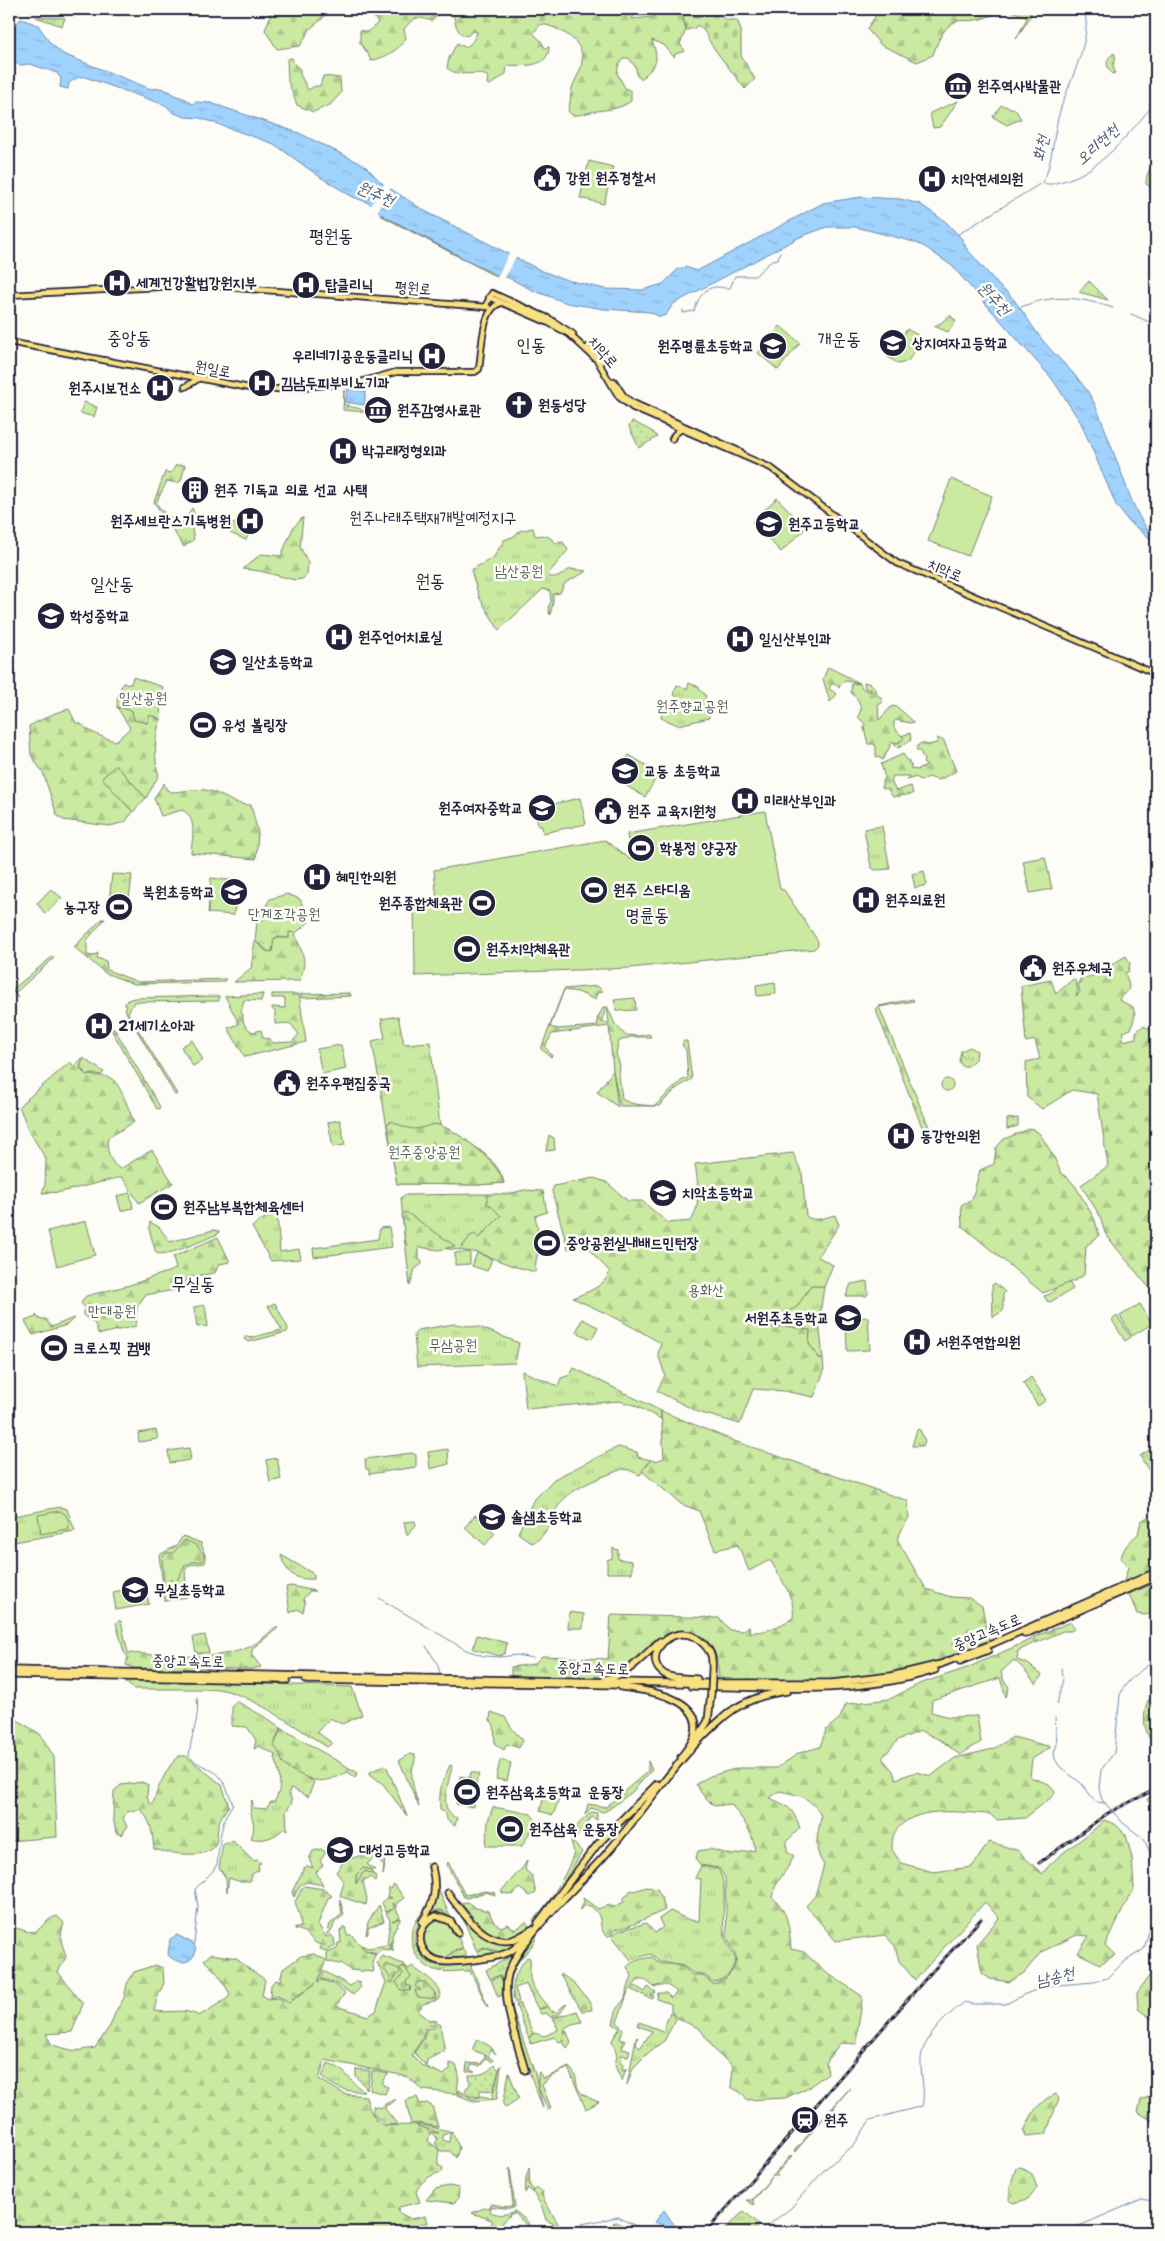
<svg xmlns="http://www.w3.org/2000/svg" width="1165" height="2241" font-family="'Shantell Sans','Poor Story',sans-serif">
  <defs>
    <pattern id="grass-tufts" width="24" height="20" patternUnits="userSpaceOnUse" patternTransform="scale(1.25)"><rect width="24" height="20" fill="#cae9a1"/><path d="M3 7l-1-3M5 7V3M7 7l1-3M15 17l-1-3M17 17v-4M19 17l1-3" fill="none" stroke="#adc88c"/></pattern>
    <pattern id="forest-firs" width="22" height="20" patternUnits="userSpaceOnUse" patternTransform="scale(1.25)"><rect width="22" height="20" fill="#cae9a1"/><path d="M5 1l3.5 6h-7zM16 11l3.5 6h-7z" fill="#adc88c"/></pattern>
    <pattern id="wetland-marsh" width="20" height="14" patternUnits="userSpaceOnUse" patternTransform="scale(1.25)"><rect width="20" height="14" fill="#cae9a1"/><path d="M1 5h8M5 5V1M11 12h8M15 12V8" fill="none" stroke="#adc88c"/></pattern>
    <pattern id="cemetery-stones" width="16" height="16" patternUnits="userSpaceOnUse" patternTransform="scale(1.25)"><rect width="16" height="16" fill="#cae9a1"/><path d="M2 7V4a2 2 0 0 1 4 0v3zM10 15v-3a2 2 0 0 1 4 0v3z" fill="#adc88c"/></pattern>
    <pattern id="garden-dots" width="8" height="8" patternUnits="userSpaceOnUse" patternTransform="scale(1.25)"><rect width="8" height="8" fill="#cae9a1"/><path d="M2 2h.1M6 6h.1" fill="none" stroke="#adc88c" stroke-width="1.8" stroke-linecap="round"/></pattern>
    <pattern id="water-ripples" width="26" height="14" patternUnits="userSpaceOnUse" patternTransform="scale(1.25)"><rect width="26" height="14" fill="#9fd2fd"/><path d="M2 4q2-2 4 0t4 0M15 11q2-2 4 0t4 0" fill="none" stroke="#89b4da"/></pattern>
  </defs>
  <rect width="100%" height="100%" fill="#fdfcf7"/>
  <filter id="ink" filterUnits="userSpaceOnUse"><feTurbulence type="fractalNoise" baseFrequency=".02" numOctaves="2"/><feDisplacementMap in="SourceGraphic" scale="10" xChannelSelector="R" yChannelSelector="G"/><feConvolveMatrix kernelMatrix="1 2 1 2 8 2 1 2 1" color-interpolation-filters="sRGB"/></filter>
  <g filter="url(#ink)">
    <path fill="url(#grass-tufts)" stroke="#76866e" d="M 36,17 L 65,18 L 62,26 Z
      M 1114,53 L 1116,58 L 1113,65 L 1115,73 L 1113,74 C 1105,67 1105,59 1114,53 Z
      M 958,101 L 940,127 L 933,128 L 930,113 Z
      M 1001,105 L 1015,109 L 1021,119 L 1007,125 L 993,117 Z
      M 1089,281 L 1108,300 L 1079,292 Z
      M 950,315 L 956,321 L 948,332 L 934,326 L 941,323 Z
      M 84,402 L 97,407 L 94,417 L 80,413 Z
      M 232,523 L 251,530 L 246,540 L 230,533 Z
      M 533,528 L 535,536 C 545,534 549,536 556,543 L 563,542 L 568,550 L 548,574 L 550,577 L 558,577 L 570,569 L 587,571 L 565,583 L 560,593 L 553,594 L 553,603 L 550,615 L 548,607 L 551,602 L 550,591 L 543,589 L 499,630 L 479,597 L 471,570 L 494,557 L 504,540 L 515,536 L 519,531 Z
      M 133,677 L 163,687 L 160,705 L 161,720 L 155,716 L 147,723 L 134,721 L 132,711 L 117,707 C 117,698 118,690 124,683 L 131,684 Z
      M 689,683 L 699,687 L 700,691 L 705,694 L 709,718 L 678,725 L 661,718 L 662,713 L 671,708 L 678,698 L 673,694 L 677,685 L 687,689 Z
      M 910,733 L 911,740 L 898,748 L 892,742 L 900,741 L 904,738 L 901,736 Z
      M 116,765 L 146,798 L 133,812 L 102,778 Z
      M 882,826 L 890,869 L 875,870 L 871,867 L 864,829 Z
      M 1045,857 L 1052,889 L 1030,893 L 1023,861 Z
      M 924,871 L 927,885 L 915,888 L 912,874 Z
      M 112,874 L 132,875 L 127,917 L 108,911 Z
      M 287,894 L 300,899 L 309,922 L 290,938 L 276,937 L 273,946 L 274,950 L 269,952 L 255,941 L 257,921 L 270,899 Z
      M 775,982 L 776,994 L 757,996 L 756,985 Z
      M 635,998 L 636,1010 L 617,1011 L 614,1000 Z
      M 398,1016 L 404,1044 L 430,1042 L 440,1125 C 462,1139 498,1155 504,1183 L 478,1185 L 397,1184 L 372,1041 L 385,1038 L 381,1019 Z
      M 192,1040 L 203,1060 L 193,1066 L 181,1047 Z
      M 970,1047 L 977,1051 L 976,1058 L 968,1066 L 962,1066 L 959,1061 L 961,1051 Z
      M 83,1058 L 104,1072 L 101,1075 L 96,1074 L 87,1075 L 80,1068 Z
      M 613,1071 L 618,1107 L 597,1092 Z
      M941 1085a6 6 0 1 1 12 0a6 6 0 1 1-12 0Z
      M 1018,1118 L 1018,1126 L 1007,1129 L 1007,1119 Z
      M 340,1120 L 345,1145 L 333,1147 L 328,1122 Z
      M 549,1135 L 554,1138 L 555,1150 L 546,1151 Z
      M 487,1194 L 489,1204 L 501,1216 L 479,1238 L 460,1250 L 405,1245 L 401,1198 L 404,1195 Z
      M 277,1213 L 280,1252 L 299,1249 L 301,1259 L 271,1261 L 252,1227 L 259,1221 Z
      M 389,1227 L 392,1247 L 314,1257 L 313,1248 L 378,1239 L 380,1228 Z
      M 867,1281 L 868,1294 L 866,1296 L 846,1296 L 851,1284 Z
      M 1058,1281 L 1069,1282 L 1073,1289 L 1050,1302 L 1047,1301 L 1044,1296 C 1053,1294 1056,1290 1058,1281 Z
      M 995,1283 L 1005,1292 L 1003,1294 L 1003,1311 L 993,1317 L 992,1285 Z
      M 811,1285 L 824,1287 L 819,1321 L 823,1359 L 817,1357 L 816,1353 L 809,1344 L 810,1330 L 780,1326 L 772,1328 L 768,1321 C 787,1313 801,1303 811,1285 Z
      M 275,1303 L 288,1328 L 287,1332 L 249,1342 L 244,1339 L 246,1336 L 249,1338 L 282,1330 L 268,1306 Z
      M 205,1305 L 208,1326 L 197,1327 L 194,1307 Z
      M 582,1319 L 598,1327 L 592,1339 L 576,1332 Z
      M 454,1324 L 479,1327 L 519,1343 L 515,1363 L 417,1367 L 414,1335 L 418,1330 Z
      M 574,1368 L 661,1411 L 661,1419 L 634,1405 L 619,1401 L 526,1409 L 522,1371 L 558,1386 L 561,1378 L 570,1375 Z
      M 1031,1377 L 1046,1400 L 1038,1406 L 1023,1383 Z
      M 917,1429 L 920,1430 L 925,1441 L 923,1446 L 912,1446 Z
      M 156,1430 L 158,1439 L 139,1442 L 138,1433 Z
      M 1156,1445 L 1156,1468 L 1149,1471 L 1140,1456 Z
      M 618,1447 L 637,1452 L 638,1457 L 651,1460 L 640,1475 L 629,1470 L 622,1469 C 603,1477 579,1484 563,1500 C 550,1513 551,1535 532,1543 L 518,1533 L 533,1501 L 554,1479 Z
      M 189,1448 L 191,1460 L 170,1463 L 168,1451 Z
      M 448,1449 L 449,1464 L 430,1469 L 428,1452 Z
      M 412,1453 L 416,1455 L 416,1467 L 369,1474 L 369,1469 L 366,1469 L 365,1459 Z
      M 277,1458 L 281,1479 L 270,1482 L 266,1460 Z
      M 60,1507 L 67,1509 L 75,1531 L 9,1543 L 9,1517 Z
      M 415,1521 L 416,1525 L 407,1535 L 404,1522 Z
      M 183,1536 L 201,1543 L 206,1558 L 205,1563 L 190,1565 L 185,1570 L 187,1597 L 165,1601 L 159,1555 L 176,1546 Z
      M 613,1548 L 618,1550 L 618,1559 L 632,1561 L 632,1573 L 607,1573 L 607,1560 L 612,1558 Z
      M 281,1555 L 314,1574 L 314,1579 C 295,1580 286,1574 281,1555 Z
      M 569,1612 L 584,1614 L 583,1628 L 568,1628 Z
      M 205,1635 L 209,1653 L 196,1653 L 193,1637 Z
      M 477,1635 L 507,1643 L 505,1653 L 500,1656 L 473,1649 Z
      M 126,1679 L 352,1687 L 362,1715 L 342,1724 L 330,1718 L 317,1732 L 332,1743 L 327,1747 C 299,1729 237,1683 205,1689 L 134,1689 L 125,1682 Z
      M 236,1701 L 270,1720 L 281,1728 L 275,1741 L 284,1764 L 314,1782 L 308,1797 L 291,1788 L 289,1791 L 292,1802 L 286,1811 L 287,1830 L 284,1828 C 276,1837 263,1842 251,1838 C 259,1822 246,1814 252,1800 L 254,1808 L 266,1809 L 271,1802 L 274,1802 C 284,1787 279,1770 274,1754 L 259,1746 L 254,1749 L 256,1740 L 247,1727 L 232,1726 L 232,1706 Z
      M 410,1754 L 415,1755 C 416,1761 413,1765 412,1771 C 411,1783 416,1796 419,1807 L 399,1760 Z
      M 648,1761 L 652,1770 L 632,1792 L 608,1810 L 603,1812 L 591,1808 L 585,1815 L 588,1804 L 606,1807 L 648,1771 Z
      M 385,1765 L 387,1767 L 407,1816 L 383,1784 L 370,1774 L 370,1772 Z
      M 450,1765 L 452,1766 C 450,1781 436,1811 457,1818 L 455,1826 L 447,1820 L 444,1812 L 440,1810 C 439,1788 441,1785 450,1765 Z
      M 592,1812 L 597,1813 L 597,1820 L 592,1817 L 573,1842 L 582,1852 L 551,1903 L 534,1922 L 533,1920 C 550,1902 563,1881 572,1858 C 576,1850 571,1847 571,1839 C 571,1830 585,1817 592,1812 Z
      M 233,1841 L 253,1861 L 258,1860 L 261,1863 L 258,1864 L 259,1870 L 252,1874 L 250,1881 L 238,1881 L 229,1878 L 227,1892 L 226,1878 L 219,1868 L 223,1843 Z
      M 426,1862 C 444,1889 424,1907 416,1931 C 414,1938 415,1944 418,1950 C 427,1971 451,1966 470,1964 L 488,2007 L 470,1971 C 459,1970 449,1973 439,1971 C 417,1967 405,1942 415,1923 C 421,1912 429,1906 431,1893 C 433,1882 429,1872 426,1862 Z
      M 448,1862 L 465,1895 L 486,1891 L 495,1893 L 495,1895 L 486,1892 L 467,1898 L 464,1897 L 447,1865 Z
      M 701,1866 L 718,1869 C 730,1888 719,1917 726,1939 C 728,1946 733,1953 736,1960 C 731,1973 727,1979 713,1982 L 703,1974 L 693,1973 L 683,1966 L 661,1962 L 651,1954 L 631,1960 L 612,1936 L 618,1931 L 646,1923 L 655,1933 L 663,1927 L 659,1919 L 670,1911 C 680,1915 687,1921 699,1921 L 701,1879 L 695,1878 Z
      M 363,1868 L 369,1868 L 374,1875 L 366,1871 L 362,1874 L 356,1884 L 356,1875 Z
      M 394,1884 L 404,1898 L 397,1903 L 397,1908 L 393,1903 L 400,1917 L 392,1921 L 401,1918 L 392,1935 L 393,1951 L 391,1950 L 391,1941 L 390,1950 L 382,1949 L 377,1953 L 365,1950 L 361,1945 L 368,1948 L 387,1945 L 390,1920 L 386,1913 L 393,1909 L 386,1912 L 382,1903 L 386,1898 L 392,1898 L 387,1897 L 389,1888 L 391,1889 Z
      M 437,1886 L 451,1919 L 442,1910 L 437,1910 L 432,1914 L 437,1911 L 442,1911 L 446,1916 L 437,1914 L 429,1917 L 438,1894 Z
      M 340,1900 L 344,1915 L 335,1922 L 332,1930 L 326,1935 L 328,1932 L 330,1924 L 342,1914 Z
      M 379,1905 L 384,1921 L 368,1928 L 368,1934 L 366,1935 L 368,1922 Z
      M 460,1912 C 481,1934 489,1950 522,1938 L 515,1945 L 500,1952 L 483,1947 L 478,1951 L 484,1948 L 499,1953 L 479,1956 Z
      M 438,1918 C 453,1921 458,1936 463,1949 L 453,1951 L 447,1957 C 452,1953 457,1950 464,1950 L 467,1957 C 440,1959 417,1961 425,1925 Z
      M 536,1934 C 538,1944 522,1955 517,1964 C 511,1975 509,1986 509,1999 L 535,2074 L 543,2108 C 532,2081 504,2006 508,1979 C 511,1962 526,1947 536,1934 Z
      M 515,1954 L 505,1972 L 503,1981 L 500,1975 L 490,1979 L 486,1970 Z
      M 527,1957 L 530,1958 C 531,1965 529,1972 530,1979 C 534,1992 545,2003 553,2013 L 553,2011 L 556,2013 L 563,2006 L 567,2004 L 558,2016 L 552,2016 L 554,2020 L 546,2013 L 541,2014 L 538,2010 L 546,2007 L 538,2009 L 531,1995 L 533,1994 L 530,1993 L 526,1984 L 515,1988 L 519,2001 L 515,2003 C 509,1985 516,1971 527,1957 Z
      M 324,1971 L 350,1986 L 357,1981 L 361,1982 L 359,1984 L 361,1987 L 353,1995 C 344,1989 332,1980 321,1979 Z
      M 500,1976 L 503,1983 L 503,1995 L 498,1997 L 491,1980 Z
      M 635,1986 L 645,1992 L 648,1987 L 656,1992 L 651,1995 L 654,1996 L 652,1999 L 632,1990 Z
      M 519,2003 L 533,2033 L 529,2038 L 534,2033 L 544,2036 L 558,2030 L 554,2018 L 577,2011 L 582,2022 L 572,2024 L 565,2028 L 564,2033 L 566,2030 L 571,2042 L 567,2048 L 562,2041 L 563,2040 L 564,2033 L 563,2040 L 559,2042 L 554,2037 L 531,2044 L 516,2005 Z
      M 670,2012 L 676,2019 L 664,2041 L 649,2052 L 633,2068 L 627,2085 L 636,2038 L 638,2037 L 636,2045 L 640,2048 L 652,2031 L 638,2026 L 639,2022 L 663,2031 Z
      M 477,2039 L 491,2047 L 496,2054 L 490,2049 L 488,2056 L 493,2060 L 492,2062 L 487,2058 L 480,2066 L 471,2065 L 470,2070 L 475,2072 L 466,2072 L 467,2063 L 481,2064 L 486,2055 L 472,2050 Z
      M 328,2063 C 348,2070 348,2081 364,2091 C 345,2092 337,2089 322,2077 Z
      M 569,2067 C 585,2082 565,2090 599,2102 L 586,2109 L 568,2068 L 552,2076 L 542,2085 L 551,2108 L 548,2110 L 538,2087 L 538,2074 L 539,2072 L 543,2079 Z
      M 356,2069 L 370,2071 L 367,2089 L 356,2076 Z
      M 372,2071 L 389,2074 L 383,2080 L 383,2085 L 388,2087 L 385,2094 L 370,2090 Z
      M 850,2088 L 834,2107 L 835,2110 L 832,2108 L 795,2152 L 794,2151 Z
      M 396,2099 L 391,2104 L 386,2105 L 385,2109 L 397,2124 L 386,2125 L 373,2114 L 373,2106 L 381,2108 L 385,2104 Z
      M 419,2124 L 453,2132 L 443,2135 L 443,2140 L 449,2142 L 450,2134 L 454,2135 L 459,2148 L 456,2158 L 450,2151 L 440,2151 L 435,2143 L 438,2139 L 430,2132 L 439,2133 L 416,2125 Z
      M 791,2155 L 792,2156 L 776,2174 L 778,2176 L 773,2176 L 753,2200 L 754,2205 L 746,2200 L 752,2200 Z
      M 510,2168 L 515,2207 C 505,2210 499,2206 489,2207 L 490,2204 C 499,2204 504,2209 513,2205 L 509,2169 Z
      M 744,2211 L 760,2225 L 751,2232 L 713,2232 L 714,2230 L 723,2231 Z
      M 615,2222 L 638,2232 L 620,2232 L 613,2223 Z"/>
    <path fill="url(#forest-firs)" stroke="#76866e" d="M 270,9 L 323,9 L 327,10 L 323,18 L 310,29 L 300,46 L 277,49 L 265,30 L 270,17 Z
      M 361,9 L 449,9 L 441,11 L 432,21 C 417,17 416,15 404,29 L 406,38 C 398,51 386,57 371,61 L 368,54 L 360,43 L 360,30 L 367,32 L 378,23 L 374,17 L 362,14 Z
      M 450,9 L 638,9 L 632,19 L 652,17 L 667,9 L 714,9 L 715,12 L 699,17 L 687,14 L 683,17 L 686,30 L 680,44 L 685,51 L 675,54 L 674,57 L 664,45 L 652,40 C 659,62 658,63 641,79 L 637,76 L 636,68 L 629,58 L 624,58 L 619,64 L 617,73 L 625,88 L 631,91 L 631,101 C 620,109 610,109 597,111 C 588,112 581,116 572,115 L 568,111 C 571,103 570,95 572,88 C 575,79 581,71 582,62 C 585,41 559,27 541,24 L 533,33 L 541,41 L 545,48 L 549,47 C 549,68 524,66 507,65 L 506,74 L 490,85 L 487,84 L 488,77 C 475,68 462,80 447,68 L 449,58 L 457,43 L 465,47 C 472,44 474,40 477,32 L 473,31 L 467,36 C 453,33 457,18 450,9 Z
      M 880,9 L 1032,9 L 1030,17 L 1016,39 L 1027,18 C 1000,3 1002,15 976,20 C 970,21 963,20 957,21 C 943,26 937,43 933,55 L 917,62 L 881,45 L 867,29 Z
      M 292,58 L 294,64 L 300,69 L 300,74 L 308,90 L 315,86 L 320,86 L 323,76 L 340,78 L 341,93 L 330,105 L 313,112 L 297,105 L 288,81 L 287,59 Z
      M 1156,163 L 1156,191 L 1146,184 C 1146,174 1149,169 1156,163 Z
      M 344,390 L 344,404 C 351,409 360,406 364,412 L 343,410 Z
      M 176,465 L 185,465 L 181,481 L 177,483 L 167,481 L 156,503 L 168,518 L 171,517 L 178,524 L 185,520 L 192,508 L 198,522 L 192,530 L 194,539 L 184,547 L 154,502 L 165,472 L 171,473 Z
      M 303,517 L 300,547 L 308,562 L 307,575 L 302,579 L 295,580 L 260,571 L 243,569 L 261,554 L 281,556 L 293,528 Z
      M 828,667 L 860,683 L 846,681 L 840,684 L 839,688 L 836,684 L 831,684 L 829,689 L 837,694 L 830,702 L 823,679 Z
      M 864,682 C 872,684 875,685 876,694 L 882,698 L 882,703 L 878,705 L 879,720 L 892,706 L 897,707 L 914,722 L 910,723 L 896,720 L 894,722 L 894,728 L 904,738 L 899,743 L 892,742 L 883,760 L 876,756 L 876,747 L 874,744 L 868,744 L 864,728 L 865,724 L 858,717 L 861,709 L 858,700 L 851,692 L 852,683 L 860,684 L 863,689 L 870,692 L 871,689 L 868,690 L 865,688 Z
      M 117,707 L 132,711 L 134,720 L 147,723 L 150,715 L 161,720 C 154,731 154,764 159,775 L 146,798 L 116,765 L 102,778 L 133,812 L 125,822 L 110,826 L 63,820 L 57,815 L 43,773 L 31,755 L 29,726 L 55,713 L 69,709 L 76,723 C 82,723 83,726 87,729 C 95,734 106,739 116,741 L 130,728 Z
      M 937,738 L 944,741 L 956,771 L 939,780 L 928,777 L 921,781 L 916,777 L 907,780 L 910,778 L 909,776 L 893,776 L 891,781 L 896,791 L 911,786 L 913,794 L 893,797 L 888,789 L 882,788 L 882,782 L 885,778 L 881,764 L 903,754 L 908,761 L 910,761 L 908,763 L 911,765 L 911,769 L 918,770 L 920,767 L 923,768 L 926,765 L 923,763 L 924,760 L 920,751 L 917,751 L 917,746 L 921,743 L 928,745 L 937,743 Z
      M 164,783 L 166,789 L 171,792 C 185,792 196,787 210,791 C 227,796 232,805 251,805 L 258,833 L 256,859 L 191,853 C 192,837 198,818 182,810 L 161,816 L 154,798 Z
      M 102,919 L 105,919 L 87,940 L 87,955 L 93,956 L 98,953 L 97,958 L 106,961 L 107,970 L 138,982 L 226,979 L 223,982 L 134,984 L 105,973 L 74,947 Z
      M 289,932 L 295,933 C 302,956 309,958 299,981 L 234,982 L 251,968 L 255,941 L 266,951 L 272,952 L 274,938 L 289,938 Z
      M 53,956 L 54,958 L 15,993 L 18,998 L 13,992 L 13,989 Z
      M 1126,956 L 1130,964 L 1128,972 L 1125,973 L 1129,985 L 1128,991 L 1121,996 L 1119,1000 L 1133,1007 L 1135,1015 L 1131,1029 L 1123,1032 L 1122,1041 L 1136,1038 L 1136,1032 L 1143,1026 L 1150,1029 L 1156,1028 L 1156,1296 L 1114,1245 L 1105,1233 L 1100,1216 L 1081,1185 L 1108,1166 L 1097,1094 L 1072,1090 L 1042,1109 L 1027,1097 L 1026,1062 L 1040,1059 L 1035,1040 L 1026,1042 L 1021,986 L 1051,980 L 1056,994 L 1073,979 L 1075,980 L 1078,990 L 1076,996 L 1080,992 L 1078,984 L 1080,979 L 1093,976 Z
      M 597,986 L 603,991 L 596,994 L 596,1000 L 578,992 L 564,990 L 550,1027 L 558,1029 L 598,1026 L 597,1019 L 604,1006 L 605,1011 L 601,1022 L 609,1023 L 607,1006 L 615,1024 L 625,1035 L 639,1036 L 649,1034 L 651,1037 L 631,1037 L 619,1041 L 616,1053 L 620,1066 L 619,1074 L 622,1099 C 631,1105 644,1105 655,1106 L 681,1081 L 688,1078 L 686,1050 L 682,1045 L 684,1041 L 687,1041 L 692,1079 L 677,1088 L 659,1106 L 620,1106 L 613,1071 L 609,1026 L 552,1034 L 545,1047 L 552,1056 L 551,1057 L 541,1049 L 564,989 Z
      M 350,993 L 351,996 L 301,998 L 301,994 Z
      M 263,994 L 261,1001 L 244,1000 L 241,1012 L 243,1014 C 242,1022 245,1028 253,1032 L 261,1030 L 263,1038 L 270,1039 L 273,1043 L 292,1042 L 299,1034 C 287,1021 295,1023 275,1024 L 275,1011 L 272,1009 L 272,1007 L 285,1008 L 285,998 L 272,998 L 272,994 L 299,994 L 306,1042 L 245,1057 L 228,1028 L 239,1024 L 225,996 Z
      M 219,996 L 219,1001 L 134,1002 L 128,1013 L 177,1094 L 175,1095 L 126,1012 L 125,1003 L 128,1000 L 134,998 Z
      M 913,999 L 914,1001 L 879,1007 L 931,1132 L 952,1131 L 952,1134 L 928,1135 L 924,1132 L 877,1013 L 876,1009 L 879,1006 Z
      M 114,1028 L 160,1107 L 160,1108 L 157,1109 L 112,1031 Z
      M 83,1058 L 80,1068 C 87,1081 101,1072 112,1079 C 121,1085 129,1111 134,1122 L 108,1138 C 105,1149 111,1164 120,1169 L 152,1150 L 173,1183 L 139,1203 L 122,1177 L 61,1192 L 42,1193 L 45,1185 L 46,1159 L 28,1129 L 19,1106 L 70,1062 L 74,1066 Z
      M 392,1121 C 401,1126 411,1131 421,1128 C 429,1126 431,1123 439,1125 C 459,1131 499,1163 504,1183 L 478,1185 L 397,1184 L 387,1124 Z
      M 1032,1128 L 1040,1134 L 1053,1155 L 1061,1173 L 1070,1180 L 1076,1187 L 1095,1220 L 1099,1236 L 1086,1246 L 1084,1275 L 1074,1281 L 1043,1293 L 962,1226 L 961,1205 L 972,1199 L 980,1170 L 994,1164 L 996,1148 L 1004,1139 Z
      M 793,1153 L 802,1173 L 806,1216 C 814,1223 826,1217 835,1215 L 839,1225 L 818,1257 L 833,1265 L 824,1287 L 811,1285 L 797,1307 L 768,1321 L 772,1328 L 785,1326 L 810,1330 L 809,1344 L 816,1353 L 817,1357 L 823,1359 L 824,1371 L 814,1397 L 784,1391 L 753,1389 L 740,1424 L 698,1412 L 657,1391 L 665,1375 L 658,1354 L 661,1343 L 618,1319 L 573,1298 C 587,1292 604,1287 610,1272 L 583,1243 L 568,1249 L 552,1191 L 554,1186 L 594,1178 L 606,1182 L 628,1201 L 642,1201 L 668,1223 L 691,1221 C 701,1206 698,1182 695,1164 Z
      M 524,1190 L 543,1191 L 547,1212 L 535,1216 L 541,1244 L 536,1260 L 535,1272 L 513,1266 L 479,1253 L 460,1250 L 470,1236 L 475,1234 L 479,1238 L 501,1216 L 489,1204 L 487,1205 L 487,1194 L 508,1194 Z
      M 406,1212 L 455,1246 L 439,1250 L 419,1247 L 419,1260 L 422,1261 L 422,1264 L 415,1269 L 410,1286 L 402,1214 Z
      M 150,1222 L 159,1227 L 170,1242 L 213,1230 L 219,1231 L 218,1234 C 205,1239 167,1258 156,1253 L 149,1229 Z
      M 218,1237 L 230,1262 L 219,1264 L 215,1273 L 189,1277 L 185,1282 L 187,1288 L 145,1295 L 137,1307 L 136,1326 L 101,1334 L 98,1333 L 95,1324 L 83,1315 L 83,1311 L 86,1309 L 81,1303 L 86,1296 L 130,1285 L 176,1269 L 173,1257 Z
      M 36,1315 L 39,1319 L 46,1319 L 51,1327 L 74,1318 L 67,1325 L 33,1335 L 25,1321 L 36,1317 Z
      M 661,1411 L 734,1441 L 908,1501 L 909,1517 L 897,1539 L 926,1589 L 951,1597 L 969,1598 L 982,1606 L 990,1646 L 914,1675 L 853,1685 L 719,1683 C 718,1663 718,1646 700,1636 C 662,1613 645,1666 615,1673 C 584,1681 543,1676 511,1676 L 511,1667 L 534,1664 L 542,1656 L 608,1659 L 611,1615 L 719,1618 L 730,1630 L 743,1631 L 749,1626 L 750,1632 C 766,1633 779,1626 793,1618 C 796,1598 780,1578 771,1561 L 768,1561 L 749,1571 L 738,1545 L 715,1550 L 699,1511 L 681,1504 L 642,1471 L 651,1460 L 656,1461 L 664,1458 Z
      M 1148,1517 L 1156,1527 L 1156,1569 L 1124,1582 L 1128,1567 L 1121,1558 C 1124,1545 1130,1542 1138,1534 L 1141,1521 Z
      M 185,1540 L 196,1545 L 204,1555 L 203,1561 L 192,1562 L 185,1566 L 175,1584 L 166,1586 L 164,1581 L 162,1558 L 166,1553 L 173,1553 Z
      M 1156,1583 L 1156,1612 L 1145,1615 L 1137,1614 L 1129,1594 Z
      M 291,1586 L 315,1591 L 310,1591 L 303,1599 L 305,1603 L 303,1612 L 297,1609 L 290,1613 L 286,1587 Z
      M 118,1621 L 121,1621 L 128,1653 C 163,1655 211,1661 244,1649 C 257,1645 266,1635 276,1627 L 278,1628 L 253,1648 L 251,1654 L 261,1667 L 252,1669 L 134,1668 L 126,1665 L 128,1657 L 124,1652 L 116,1623 Z
      M 1071,1622 L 1074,1629 L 1071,1631 L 1063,1631 L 1036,1643 L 1033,1637 Z
      M 1032,1639 L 1034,1643 L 1018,1651 L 1017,1660 L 1028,1664 L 1042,1675 L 1036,1684 L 1024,1669 L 1014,1660 L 1001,1672 L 1004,1681 L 1009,1687 L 1006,1697 L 1000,1678 L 932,1700 L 931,1712 L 949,1717 L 977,1716 L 981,1742 L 960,1755 L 942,1741 L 921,1731 L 898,1740 L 882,1758 L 893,1771 L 896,1779 L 916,1772 L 931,1776 L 955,1758 L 993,1749 L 1013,1737 L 1051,1747 L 1032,1759 L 1030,1777 L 1049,1784 L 1055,1791 L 1053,1796 L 1025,1818 L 996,1820 L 990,1814 C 960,1813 912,1803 894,1834 C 892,1838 892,1845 892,1850 L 901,1863 L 933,1872 L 972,1867 L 989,1842 L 1017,1850 L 1042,1874 C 1058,1852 1085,1840 1104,1820 L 1115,1824 L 1126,1835 L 1132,1858 L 1134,1888 L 1105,1945 L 1115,1955 L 1100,1964 L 1078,1953 L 1089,1936 L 1077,1935 L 1041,1952 L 1024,1973 L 1009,1982 L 990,1979 L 982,1973 L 977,1944 L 999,1918 L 985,1902 L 915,1980 L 899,1961 L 895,1946 L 885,1935 L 836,1941 L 806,1906 L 815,1896 L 824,1865 C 812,1847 818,1837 821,1816 C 811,1797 800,1795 779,1791 L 770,1798 C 788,1806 793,1808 800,1828 L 787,1841 L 787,1852 L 794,1856 C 788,1870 775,1881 772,1897 C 789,1912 789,1927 791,1949 L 804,1952 L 824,1971 L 862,1996 C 862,2013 856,2027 857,2044 L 840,2043 L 826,2063 L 828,2073 L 809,2087 L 785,2098 L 747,2100 L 740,2092 L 731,2087 L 733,2066 L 717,2053 L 700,2029 L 677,2018 L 671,2011 L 671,2004 L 657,1999 L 658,1993 L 666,1993 L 671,1998 L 677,1992 C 669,1985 664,1983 654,1987 L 644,1979 L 639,1979 L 628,1992 L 617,2022 L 623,2029 L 620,2039 L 625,2041 L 622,2049 L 630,2050 L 628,2056 L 621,2055 L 621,2063 L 624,2065 L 622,2067 L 624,2070 L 626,2068 L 622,2081 L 615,2066 L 617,2055 L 612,2040 L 620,2028 L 613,2024 L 617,2008 L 624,2000 L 632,1976 L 627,1967 C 632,1960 643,1959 652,1957 L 661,1964 L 672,1964 L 683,1967 L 692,1975 L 702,1975 L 713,1984 C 728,1980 732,1973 737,1959 L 727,1937 L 725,1878 L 719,1868 L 700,1865 L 696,1858 L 698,1851 L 710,1849 L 732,1855 L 755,1850 C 753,1831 742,1819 731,1804 L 714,1806 L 702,1794 L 696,1784 L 710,1776 L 739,1768 L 777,1768 L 799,1753 L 820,1747 L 826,1730 L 840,1718 L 846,1704 L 890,1699 L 919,1684 L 967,1668 Z
      M 9,1686 L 14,1686 L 11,1716 L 40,1734 L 54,1757 L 57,1837 L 9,1841 Z
      M 1148,1700 L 1156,1705 L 1156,1739 L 1149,1738 C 1143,1724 1143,1715 1148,1700 Z
      M 491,1712 L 505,1717 L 513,1730 L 523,1740 L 519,1748 L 507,1744 L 504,1750 L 495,1744 L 494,1725 L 490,1720 Z
      M 281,1728 L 358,1773 L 355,1777 L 348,1772 C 326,1781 321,1785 299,1774 C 294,1772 286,1767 283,1763 C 280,1756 280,1752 274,1746 Z
      M 179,1756 L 186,1756 L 222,1785 L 229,1806 C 224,1812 219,1819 218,1827 C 217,1832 218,1838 216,1843 C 211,1861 168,1853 154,1849 C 152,1833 152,1821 140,1809 L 127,1812 L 123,1818 L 127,1827 L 122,1835 L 116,1833 L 113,1817 L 114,1791 L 121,1785 L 142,1782 L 148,1785 L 147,1797 L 150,1804 L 153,1804 C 156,1791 168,1764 179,1756 Z
      M 1156,1795 L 1156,1815 L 1147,1799 Z
      M 382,1848 L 386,1849 C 383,1858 386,1866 383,1875 L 384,1866 L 376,1856 L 367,1864 L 375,1870 L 363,1868 L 356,1875 L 356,1884 L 362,1874 L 366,1871 L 376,1876 L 375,1881 L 370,1877 L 363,1881 L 367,1899 L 366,1905 L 342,1897 L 340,1896 L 344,1882 L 336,1872 L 344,1861 Z
      M 321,1849 L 326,1852 L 320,1861 L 323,1866 L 316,1872 L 323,1885 L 307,1882 L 300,1885 L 294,1897 L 292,1892 L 304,1868 L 307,1866 L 313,1868 L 309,1859 L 313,1851 Z
      M 527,1860 L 525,1870 L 532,1876 L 536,1893 L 530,1896 L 519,1888 L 513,1895 L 502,1893 L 502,1890 L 524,1866 Z
      M 305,1886 L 323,1889 L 332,1896 L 328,1898 L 318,1924 L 325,1936 L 328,1937 L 330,1934 L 334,1938 L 335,1946 L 326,1951 L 320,1949 L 321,1945 C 309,1942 311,1932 295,1929 L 295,1927 L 301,1928 L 300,1916 L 295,1902 L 302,1888 Z
      M 647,1887 L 657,1889 L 662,1898 L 665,1910 L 629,1926 L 616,1929 L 612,1935 L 607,1936 C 599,1930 602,1924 599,1916 C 598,1913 593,1908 590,1906 L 586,1905 L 579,1910 L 584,1902 L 583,1898 L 598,1909 L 609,1905 L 613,1907 L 624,1902 L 623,1899 L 631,1890 L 634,1891 Z
      M 9,1896 L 11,1903 L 12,1927 C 18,1928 26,1932 33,1932 C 41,1931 45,1919 57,1916 L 64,1923 C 58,1942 62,1940 66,1957 L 58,1972 L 83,2004 L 72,2032 L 46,2034 L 52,2045 L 75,2051 L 95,2048 L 110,2026 L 116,2011 L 124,1998 L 127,1984 L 134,1972 L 155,1965 L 163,1968 L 164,1983 L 157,1998 L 154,2011 C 170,2014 184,2007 199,2016 L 228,1998 L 230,1994 L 219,1975 L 204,1960 L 211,1954 L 237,1958 C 244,1968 256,1972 265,1980 L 262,1995 L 268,1999 L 278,1998 L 289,2003 L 316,1983 L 289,2001 L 277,1996 L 270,1998 L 271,1985 L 275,1980 L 280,1981 L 283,1969 L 301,1956 L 314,1954 L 326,1960 L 318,1982 L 322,1980 L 333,1984 L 345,1993 L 336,2006 L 368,2016 L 376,2011 L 386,1982 L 377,1962 L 382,1956 L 403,1964 L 409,1969 L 412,1966 C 423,1976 436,1979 441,1994 L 438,2000 L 423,2004 L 418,2011 L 428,2019 L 437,2021 L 433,2026 L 426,2025 L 422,2039 L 412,2055 L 421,2065 L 444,2075 L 450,2069 L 450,2063 L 456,2065 L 459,2074 L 457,2094 L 423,2090 L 408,2077 L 396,2074 L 325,2060 L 319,2079 L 344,2094 L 366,2096 C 369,2110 372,2117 384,2126 L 411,2125 L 406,2100 L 417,2097 L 420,2104 L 427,2103 L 432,2106 L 438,2127 L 418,2123 L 412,2124 L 427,2129 L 430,2134 L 428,2141 C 444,2153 437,2147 438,2165 L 443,2168 L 442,2172 C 432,2174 420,2181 416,2192 L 420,2202 L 399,2207 L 398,2212 L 411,2219 L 425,2216 L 427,2223 L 422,2223 L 419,2227 L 430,2232 L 9,2232 Z
      M 467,1902 L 476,1908 L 489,1911 L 493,1921 L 501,1927 L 508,1924 L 515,1930 L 526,1922 L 529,1926 C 501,1954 479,1924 461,1903 Z
      M 345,1927 L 347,1935 L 351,1935 L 366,1951 L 376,1954 L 372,1961 L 374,1970 L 373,1972 L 350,1970 L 341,1963 L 339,1964 L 327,1961 L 327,1953 L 337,1949 L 338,1943 L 341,1943 L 340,1931 Z
      M 1156,1966 L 1156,2022 L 1138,2009 L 1137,1993 Z
      M 560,1974 C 570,1978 592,2000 592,2010 L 582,2011 Z
      M 500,2066 L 501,2066 L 497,2099 L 473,2101 L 458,2095 L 459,2090 L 473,2099 L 481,2096 L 492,2098 Z
      M 1156,2091 L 1156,2123 L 1138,2112 L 1141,2100 L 1153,2095 Z
      M 1055,2094 L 1059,2098 L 1046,2134 L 1026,2136 L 1024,2131 L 1035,2109 L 1046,2099 Z
      M 1021,2167 L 1032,2174 L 1037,2187 L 1028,2199 L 1013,2203 L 1009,2200 L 1010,2187 L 1016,2168 Z
      M 529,2168 L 530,2186 L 534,2190 L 532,2192 L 528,2188 L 525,2193 L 526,2178 Z
      M 449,2186 L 459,2188 L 458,2199 L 454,2203 L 426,2200 L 435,2189 Z
      M 537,2188 L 542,2191 L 543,2198 L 560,2227 L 546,2220 L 542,2207 L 533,2192 Z
      M 491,2207 L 490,2212 C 501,2216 505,2215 515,2211 L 527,2221 L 531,2229 L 520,2231 L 529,2228 L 515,2213 L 511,2214 L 498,2228 L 492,2224 L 492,2220 L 472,2213 L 484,2208 Z"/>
    <path fill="url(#wetland-marsh)" stroke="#76866e" d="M 380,214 L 497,277 L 380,215 Z"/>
    <path fill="url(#cemetery-stones)" stroke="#76866e" d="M 715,12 L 727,20 L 737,20 L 741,30 L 741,56 L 755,79 L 745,89 C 734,74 722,60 711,44 C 706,36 706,30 697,25 L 695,28 L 686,30 L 683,17 L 686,14 L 699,17 Z
      M 386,1964 L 399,1969 L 400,1972 L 392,1982 L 390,1981 L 390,1977 L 383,1968 Z
      M 404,1966 L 411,1977 L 406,1981 L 407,1986 L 411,1986 L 410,1991 L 401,1990 L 396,1982 L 403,1974 L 400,1968 Z
      M 418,1982 L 425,1982 L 435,1993 L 436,1999 L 417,1997 L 415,1990 L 421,1990 L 415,1986 Z
      M 437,2023 L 441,2025 C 440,2035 445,2042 444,2051 L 427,2060 L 426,2066 L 414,2053 L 423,2040 L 427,2028 L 434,2028 Z"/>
    <path fill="url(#garden-dots)" stroke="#76866e" d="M 632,421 L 653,432 L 657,437 L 639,448 L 629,427 Z
      M 494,2065 L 499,2070 L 493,2091 L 480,2090 L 480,2097 L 469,2096 L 465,2090 L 470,2084 L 469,2075 C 480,2075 487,2074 494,2065 Z
      M 509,2073 L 519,2098 L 506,2107 L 503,2105 Z"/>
    <path fill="#cae9a1" stroke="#76866e" d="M 589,161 L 613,167 L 604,204 L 580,198 Z
      M 780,326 L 800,343 L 778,370 L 758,353 Z
      M 907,329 L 923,338 L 908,361 L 899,364 L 888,357 Z
      M 951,479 L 992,496 L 968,556 L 928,541 Z
      M 777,498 L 806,528 L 781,552 L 752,522 Z
      M 629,755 L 659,773 L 645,797 L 615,779 Z
      M 580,798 L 586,824 L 543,833 L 542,826 L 538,826 L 535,808 Z
      M 765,811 L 780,889 L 784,890 L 818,941 L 818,945 L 814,949 L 630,968 L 415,976 L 414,903 L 437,901 L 434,870 L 605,840 L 631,860 L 627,834 Z
      M 211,878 L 237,881 L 234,915 L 208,913 Z
      M 51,889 L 62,898 L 45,914 L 37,903 Z
      M 115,895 L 129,897 L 126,912 L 111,910 Z
      M 341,1045 L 346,1069 L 322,1074 L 317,1049 Z
      M 130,1193 L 133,1208 L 121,1211 L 117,1196 Z
      M 86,1221 L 95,1255 L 57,1266 L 48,1231 Z
      M 470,1252 L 470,1264 L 455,1265 L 455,1253 Z
      M 477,1253 L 492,1259 L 487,1271 L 472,1266 Z
      M 1140,1304 L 1152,1324 L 1132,1336 L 1120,1316 Z
      M 1117,1316 L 1131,1337 L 1125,1341 L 1112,1320 Z
      M 868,1317 L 870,1350 L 847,1351 L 846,1318 Z
      M 60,1511 L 65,1514 L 69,1522 L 67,1529 L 41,1534 L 38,1515 Z
      M 475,1515 L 495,1533 L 485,1545 L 465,1527 Z
      M 145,1586 L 149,1604 L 116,1610 L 113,1592 Z
      M 500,1760 L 511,1763 L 507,1781 L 496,1779 Z
      M 471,1772 L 480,1774 L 477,1779 L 473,1807 L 456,1804 L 460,1776 L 470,1778 Z
      M 548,1793 L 560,1796 L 553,1815 L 540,1811 L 544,1796 Z
      M 493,1807 L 531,1814 L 536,1821 L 522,1846 L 486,1846 L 488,1821 Z"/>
    <path fill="url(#water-ripples)" stroke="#6d8caf" d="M 21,19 L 38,25 L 50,43 L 63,54 L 151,89 L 161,88 L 171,92 L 174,95 L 186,99 L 192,104 L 196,102 L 211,103 L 299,133 L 364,165 L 383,184 L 425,211 L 542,271 L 567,280 L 605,289 L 642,290 L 663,284 L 678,269 L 685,267 L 697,271 L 823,203 L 861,197 L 900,199 L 920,204 L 946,222 L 963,240 L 966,248 L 1002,289 L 1008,293 C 1022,308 1031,326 1044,342 C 1059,360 1079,376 1091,397 C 1102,417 1109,442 1118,464 C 1125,481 1139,530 1156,535 L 1156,541 L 1152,540 L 1129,522 L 1116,505 L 1081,423 L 1053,380 L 952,266 L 925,247 L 914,242 L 856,227 L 827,227 L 800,237 L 673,304 L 666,315 L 660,317 L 650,312 L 604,309 L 567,303 L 532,290 L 509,278 L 498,276 L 384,216 L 369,203 L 353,197 L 320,177 L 274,144 L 200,118 L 185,117 L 174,113 L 165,105 L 85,77 C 78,76 75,79 69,83 L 68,89 L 60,87 L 61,79 L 57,73 L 30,64 L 19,65 L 9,59 L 9,29 Z
      M 348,389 L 366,391 L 364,405 L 345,402 Z
      M 177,1935 L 194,1944 L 196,1951 C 191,1966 177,1964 168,1955 L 170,1939 Z
      M 664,2210 L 677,2229 L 677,2231 L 655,2222 Z"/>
    <path fill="#fdfcf7" d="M 385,182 L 391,187 L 376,214 L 370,207 Z
      M 510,251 L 517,255 L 504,279 L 497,278 Z"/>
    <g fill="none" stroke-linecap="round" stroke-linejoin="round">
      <path stroke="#6d8caf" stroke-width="1" d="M 1044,183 C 1049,185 1053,184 1059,182 C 1101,173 1128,133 1156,102
        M 957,235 L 1043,182 C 1053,163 1053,133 1060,111 C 1067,86 1096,33 1083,9
        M 1019,308 C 1052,293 1080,297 1113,308
        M 683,310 L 683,313 L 694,311 C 697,301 704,286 718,287 C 723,287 725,289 730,288 L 735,276 L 755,276 L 772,260 L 778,259 L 780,252
        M 1131,314 L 1156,325
        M 346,408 L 349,402
        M 379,1598 L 466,1650 L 484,1656 L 501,1657 L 516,1655 L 533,1658
        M 426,1646 L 437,1663 L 441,1677
        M 1061,1668 L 1062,1676
        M 1057,1704 L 1063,1679
        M 1055,1718 L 1057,1744 L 1054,1753 L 1055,1759 L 1060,1767 L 1081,1783 L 1096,1802 L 1106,1803
        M 194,1944 L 198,1906 L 195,1889 L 213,1871 L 217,1864 L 221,1832 L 226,1815 L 233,1804 C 228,1793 225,1780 216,1773 C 206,1766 197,1765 189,1756 C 191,1733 200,1720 197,1697
        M 572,2232 L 582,2224 L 618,2217 L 648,2232
        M 758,2232 L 790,2209 L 825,2169 L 854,2145 L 870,2120 L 922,2106 C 926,2091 920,2075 921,2059 C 922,2039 949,2013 965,2002 L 971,2004 L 1006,2004 L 1023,1995 L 1046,1986 L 1094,1982 L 1107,1978 L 1124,1962 L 1144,1949 L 1155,1908 L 1154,1862 L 1144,1839 L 1123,1823 L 1102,1800 L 1099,1788 L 1101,1770 L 1114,1753 L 1120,1695 C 1127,1678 1142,1670 1156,1660
        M 1065,2232 L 1142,2199 L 1156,2202"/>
      <defs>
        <path id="major" d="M 9,295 L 197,285 L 488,307
          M 489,297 L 549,323 L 569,334 L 597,360 L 619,397 L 633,408 L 771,468 L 897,563 L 1156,674
          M 485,307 L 492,293 L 550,319 L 573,334
          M 9,342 L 255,389 L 280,389 L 360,382 L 396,372 L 475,372 L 479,369 C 482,351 481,308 501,303
          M 588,347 L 602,361
          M 614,381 L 623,395 L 631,402 L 741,452 L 744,455
          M 185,387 L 198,379
          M 672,439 L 674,435 L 681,429"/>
        <path id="highway" d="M 1025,1634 L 1156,1577
          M 960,1661 L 988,1650
          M 9,1670 L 670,1683 L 832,1683 L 891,1676 L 941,1664 L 994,1643 L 1156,1572
          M 9,1675 L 287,1680
          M 605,1679 C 628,1676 644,1655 660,1641
          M 697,1679 C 687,1678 674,1679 666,1675 C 638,1660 671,1619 699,1640 C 704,1644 709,1649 711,1655 C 713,1661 712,1668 712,1675
          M 306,1680 L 624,1685
          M 691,1686 C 772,1687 856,1696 935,1670
          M 621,1687 C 645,1690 703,1697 695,1733 C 694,1742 686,1750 681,1757
          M 696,1740 L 708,1721 L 711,1693
          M 448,1893 C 462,1912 484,1946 512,1940 C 519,1938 526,1933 533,1929
          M 422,1922 C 435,1903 437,1888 432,1867
          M 538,1923 L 597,1845 L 657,1784
          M 458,1933 L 450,1921 L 436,1916 C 415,1925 415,1952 436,1960 C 448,1965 497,1958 509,1952 C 517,1948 523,1941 529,1934
          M 525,2070 C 518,2045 501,1999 508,1974 C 519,1938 580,1884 606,1854 C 646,1809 678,1755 725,1716 C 742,1701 765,1694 787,1691"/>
      </defs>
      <use href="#major" stroke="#22223b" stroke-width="8"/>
      <use href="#highway" stroke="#22223b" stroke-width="9"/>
      <use href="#major" stroke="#f9e181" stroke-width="4.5"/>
      <use href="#highway" stroke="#f9e181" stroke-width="5.5"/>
      <defs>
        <path id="rail" d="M 1039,1863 L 1108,1813 L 1156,1789
          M 706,2232 L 928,1976 L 981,1919"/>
      </defs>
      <use href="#rail" stroke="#22223b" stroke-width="3"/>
      <use href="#rail" stroke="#fdfcf7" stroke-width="1" stroke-dasharray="4" stroke-linecap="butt"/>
      <defs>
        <path id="highway-bridge" d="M 711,1693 L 712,1675"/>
      </defs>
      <use href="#highway-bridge" stroke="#22223b" stroke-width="9" stroke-linecap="butt"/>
      <use href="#highway-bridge" stroke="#f9e181" stroke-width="5.5"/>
    </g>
  </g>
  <defs>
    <symbol id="museum-disc" viewBox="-11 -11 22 22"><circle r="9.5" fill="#22223b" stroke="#fdfcf7"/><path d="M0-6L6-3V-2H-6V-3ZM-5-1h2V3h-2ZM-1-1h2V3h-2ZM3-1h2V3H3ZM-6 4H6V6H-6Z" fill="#fff"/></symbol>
    <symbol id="civic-disc" viewBox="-11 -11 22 22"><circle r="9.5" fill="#22223b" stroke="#fdfcf7"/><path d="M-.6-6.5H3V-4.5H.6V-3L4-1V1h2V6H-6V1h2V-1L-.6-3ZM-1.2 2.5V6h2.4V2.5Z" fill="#fff"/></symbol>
    <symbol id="hospital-disc" viewBox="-11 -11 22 22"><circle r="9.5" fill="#22223b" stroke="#fdfcf7"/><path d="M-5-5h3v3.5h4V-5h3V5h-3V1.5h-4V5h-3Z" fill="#fff"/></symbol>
    <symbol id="school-disc" viewBox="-11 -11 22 22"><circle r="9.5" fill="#22223b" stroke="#fdfcf7"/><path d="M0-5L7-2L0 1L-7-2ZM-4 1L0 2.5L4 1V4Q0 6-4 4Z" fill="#fff"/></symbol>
    <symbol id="church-disc" viewBox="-11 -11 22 22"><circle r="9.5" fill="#22223b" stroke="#fdfcf7"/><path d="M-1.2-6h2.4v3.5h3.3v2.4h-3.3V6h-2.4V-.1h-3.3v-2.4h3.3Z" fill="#fff"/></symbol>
    <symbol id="building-disc" viewBox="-11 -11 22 22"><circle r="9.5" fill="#22223b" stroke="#fdfcf7"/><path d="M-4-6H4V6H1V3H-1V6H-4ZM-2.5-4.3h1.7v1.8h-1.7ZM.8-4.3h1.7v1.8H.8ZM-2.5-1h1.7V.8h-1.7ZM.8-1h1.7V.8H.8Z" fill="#fff"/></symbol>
    <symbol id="stadium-disc" viewBox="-11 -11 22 22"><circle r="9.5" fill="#22223b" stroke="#fdfcf7"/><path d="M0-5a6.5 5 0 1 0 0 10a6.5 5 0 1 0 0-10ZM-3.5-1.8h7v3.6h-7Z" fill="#fff"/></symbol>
    <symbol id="station-disc" viewBox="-11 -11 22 22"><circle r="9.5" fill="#22223b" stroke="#fdfcf7"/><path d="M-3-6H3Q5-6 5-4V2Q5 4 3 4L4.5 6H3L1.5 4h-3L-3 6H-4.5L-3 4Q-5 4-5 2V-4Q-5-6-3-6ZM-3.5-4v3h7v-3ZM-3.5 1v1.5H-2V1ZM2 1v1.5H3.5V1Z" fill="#fff"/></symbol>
  </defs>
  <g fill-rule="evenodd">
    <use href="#museum-disc" x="942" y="70" width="32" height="32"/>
    <use href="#civic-disc" x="531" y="162" width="32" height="32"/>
    <use href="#hospital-disc" x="916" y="163" width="32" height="32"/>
    <use href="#hospital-disc" x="101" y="267" width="32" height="32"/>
    <use href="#hospital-disc" x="290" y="269" width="32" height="32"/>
    <use href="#school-disc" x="877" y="327" width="32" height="32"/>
    <use href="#school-disc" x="757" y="330" width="32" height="32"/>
    <use href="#hospital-disc" x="416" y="340" width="32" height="32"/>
    <use href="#hospital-disc" x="246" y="367" width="32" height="32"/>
    <use href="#hospital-disc" x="144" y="372" width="32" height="32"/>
    <use href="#church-disc" x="503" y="389" width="32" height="32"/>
    <use href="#museum-disc" x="362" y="394" width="32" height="32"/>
    <use href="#hospital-disc" x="327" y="435" width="32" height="32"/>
    <use href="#building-disc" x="179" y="474" width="32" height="32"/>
    <use href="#hospital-disc" x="234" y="505" width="32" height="32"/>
    <use href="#school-disc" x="753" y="508" width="32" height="32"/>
    <use href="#school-disc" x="35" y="600" width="32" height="32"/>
    <use href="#hospital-disc" x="323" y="621" width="32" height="32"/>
    <use href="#hospital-disc" x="724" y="623" width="32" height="32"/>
    <use href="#school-disc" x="207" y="646" width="32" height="32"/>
    <use href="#stadium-disc" x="187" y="709" width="32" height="32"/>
    <use href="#school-disc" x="609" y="755" width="32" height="32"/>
    <use href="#hospital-disc" x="729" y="785" width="32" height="32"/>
    <use href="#school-disc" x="526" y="792" width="32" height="32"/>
    <use href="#civic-disc" x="592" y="795" width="32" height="32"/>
    <use href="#stadium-disc" x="625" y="832" width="32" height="32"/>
    <use href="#hospital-disc" x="301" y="861" width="32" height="32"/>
    <use href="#stadium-disc" x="578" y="874" width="32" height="32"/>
    <use href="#school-disc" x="218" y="876" width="32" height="32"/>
    <use href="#hospital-disc" x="850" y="884" width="32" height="32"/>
    <use href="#stadium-disc" x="466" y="887" width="32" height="32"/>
    <use href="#stadium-disc" x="103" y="891" width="32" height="32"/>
    <use href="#stadium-disc" x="451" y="933" width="32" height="32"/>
    <use href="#civic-disc" x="1017" y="952" width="32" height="32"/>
    <use href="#hospital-disc" x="83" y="1010" width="32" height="32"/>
    <use href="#civic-disc" x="271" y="1067" width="32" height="32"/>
    <use href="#hospital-disc" x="885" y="1120" width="32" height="32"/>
    <use href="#school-disc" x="647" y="1177" width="32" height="32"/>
    <use href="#stadium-disc" x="148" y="1191" width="32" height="32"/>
    <use href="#stadium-disc" x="531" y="1227" width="32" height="32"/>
    <use href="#school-disc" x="832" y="1302" width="32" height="32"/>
    <use href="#hospital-disc" x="901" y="1326" width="32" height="32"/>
    <use href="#stadium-disc" x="38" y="1332" width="32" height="32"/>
    <use href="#school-disc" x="476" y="1501" width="32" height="32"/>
    <use href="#school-disc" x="119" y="1574" width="32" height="32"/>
    <use href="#stadium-disc" x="451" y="1776" width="32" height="32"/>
    <use href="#stadium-disc" x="494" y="1813" width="32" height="32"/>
    <use href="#school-disc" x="324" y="1834" width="32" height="32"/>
    <use href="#station-disc" x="789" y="2104" width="32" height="32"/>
  </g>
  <g text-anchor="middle" stroke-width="5" stroke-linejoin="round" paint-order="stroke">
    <g font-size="15" font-weight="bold" fill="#22223b" stroke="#fdfcf7" text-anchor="start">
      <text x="977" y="91">원주역사박물관</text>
      <text x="566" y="183">강원 원주경찰서</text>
      <text x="951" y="184">치악연세의원</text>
      <text x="136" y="288">세계건강활법강원지부</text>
      <text x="325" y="290">탑클리닉</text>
      <text x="912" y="348">상지여자고등학교</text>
      <text x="754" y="351" text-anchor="end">원주명륜초등학교</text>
      <text x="413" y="361" text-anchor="end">우리네기공운동클리닉</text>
      <text x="281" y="388">김남두피부비뇨기과</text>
      <text x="141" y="393" text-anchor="end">원주시보건소</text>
      <text x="538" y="410">원동성당</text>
      <text x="397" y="415">원주감영사료관</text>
      <text x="362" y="456">박규래정형외과</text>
      <text x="214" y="495">원주 기독교 의료 선교 사택</text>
      <text x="231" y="526" text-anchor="end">원주세브란스기독병원</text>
      <text x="788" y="529">원주고등학교</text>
      <text x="70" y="621">학성중학교</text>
      <text x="358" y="642">원주언어치료실</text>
      <text x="759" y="644">일신산부인과</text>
      <text x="242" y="667">일산초등학교</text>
      <text x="222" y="730">유성 볼링장</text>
      <text x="644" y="776">교동 초등학교</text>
      <text x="764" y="806">미래산부인과</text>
      <text x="523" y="813" text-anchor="end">원주여자중학교</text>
      <text x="627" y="816">원주 교육지원청</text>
      <text x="660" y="853">학봉정 양궁장</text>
      <text x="336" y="882">혜민한의원</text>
      <text x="613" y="895">원주 스타디움</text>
      <text x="215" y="897" text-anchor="end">북원초등학교</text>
      <text x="885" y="905">원주의료원</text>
      <text x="463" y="908" text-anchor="end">원주종합체육관</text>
      <text x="100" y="912" text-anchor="end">농구장</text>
      <text x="486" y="954">원주치악체육관</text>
      <text x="1052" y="973">원주우체국</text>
      <text x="118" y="1031">21세기소아과</text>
      <text x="306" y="1088">원주우편집중국</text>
      <text x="920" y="1141">동강한의원</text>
      <text x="682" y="1198">치악초등학교</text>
      <text x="183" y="1212">원주남부복합체육센터</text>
      <text x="566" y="1248">중앙공원실내배드민턴장</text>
      <text x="829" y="1323" text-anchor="end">서원주초등학교</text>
      <text x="936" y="1347">서원주연합의원</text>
      <text x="73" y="1353">크로스핏 컴뱃</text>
      <text x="511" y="1522">솔샘초등학교</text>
      <text x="154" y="1595">무실초등학교</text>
      <text x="486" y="1797">원주삼육초등학교 운동장</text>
      <text x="529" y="1834">원주삼육 운동장</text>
      <text x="359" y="1855">대성고등학교</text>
      <text x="824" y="2125">원주</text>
    </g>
    <g font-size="15" fill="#22223b" stroke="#fdfcf7">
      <text transform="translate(413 288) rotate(4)" y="5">평원로</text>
      <text transform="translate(603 352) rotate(49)" y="5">치악로</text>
      <text transform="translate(213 369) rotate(10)" y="5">원일로</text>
      <text transform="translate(945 570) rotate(23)" y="5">치악로</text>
      <text transform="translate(987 1632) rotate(-23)" y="5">중앙고속도로</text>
      <text transform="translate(188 1661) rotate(1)" y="5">중앙고속도로</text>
      <text transform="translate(593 1668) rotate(2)" y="5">중앙고속도로</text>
    </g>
    <g font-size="15" fill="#545e5a" stroke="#fdfcf7">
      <text x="519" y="576">남산공원</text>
      <text x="143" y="703">일산공원</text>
      <text x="692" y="711">원주향교공원</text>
      <text x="284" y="919">단계조각공원</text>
      <text x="424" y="1157">원주중앙공원</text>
      <text x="706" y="1295">용화산</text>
      <text x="112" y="1316">만대공원</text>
      <text x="453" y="1350">무삼공원</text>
    </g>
    <g font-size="16" font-style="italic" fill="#485775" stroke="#fdfcf7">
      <text transform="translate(1097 144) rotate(-42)" y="6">오리현천</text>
      <text transform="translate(1040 148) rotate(-77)" y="6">화천</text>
      <text transform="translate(376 193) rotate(24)" y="6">원주천</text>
      <text transform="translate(995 298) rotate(48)" y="6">원주천</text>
      <text transform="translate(1055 1976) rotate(-13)" y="6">남송천</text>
    </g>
    <g font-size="16" fill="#22223b" stroke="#fdfcf7">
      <text x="433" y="523">원주나래주택재개발예정지구</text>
    </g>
    <g font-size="18" fill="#22223b" stroke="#fdfcf7">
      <text x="331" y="242">평원동</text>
      <text x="129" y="344">중앙동</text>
      <text x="839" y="345">개운동</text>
      <text x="531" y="351">인동</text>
      <text x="430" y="587">원동</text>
      <text x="112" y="590">일산동</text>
      <text x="647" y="921">명륜동</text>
      <text x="193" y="1290">무실동</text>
    </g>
  </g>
  <rect width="1165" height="2241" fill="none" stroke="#fdfcf7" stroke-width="30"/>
  <rect x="15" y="15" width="1135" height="2211" fill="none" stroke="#22223b" stroke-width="2" filter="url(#ink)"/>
</svg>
